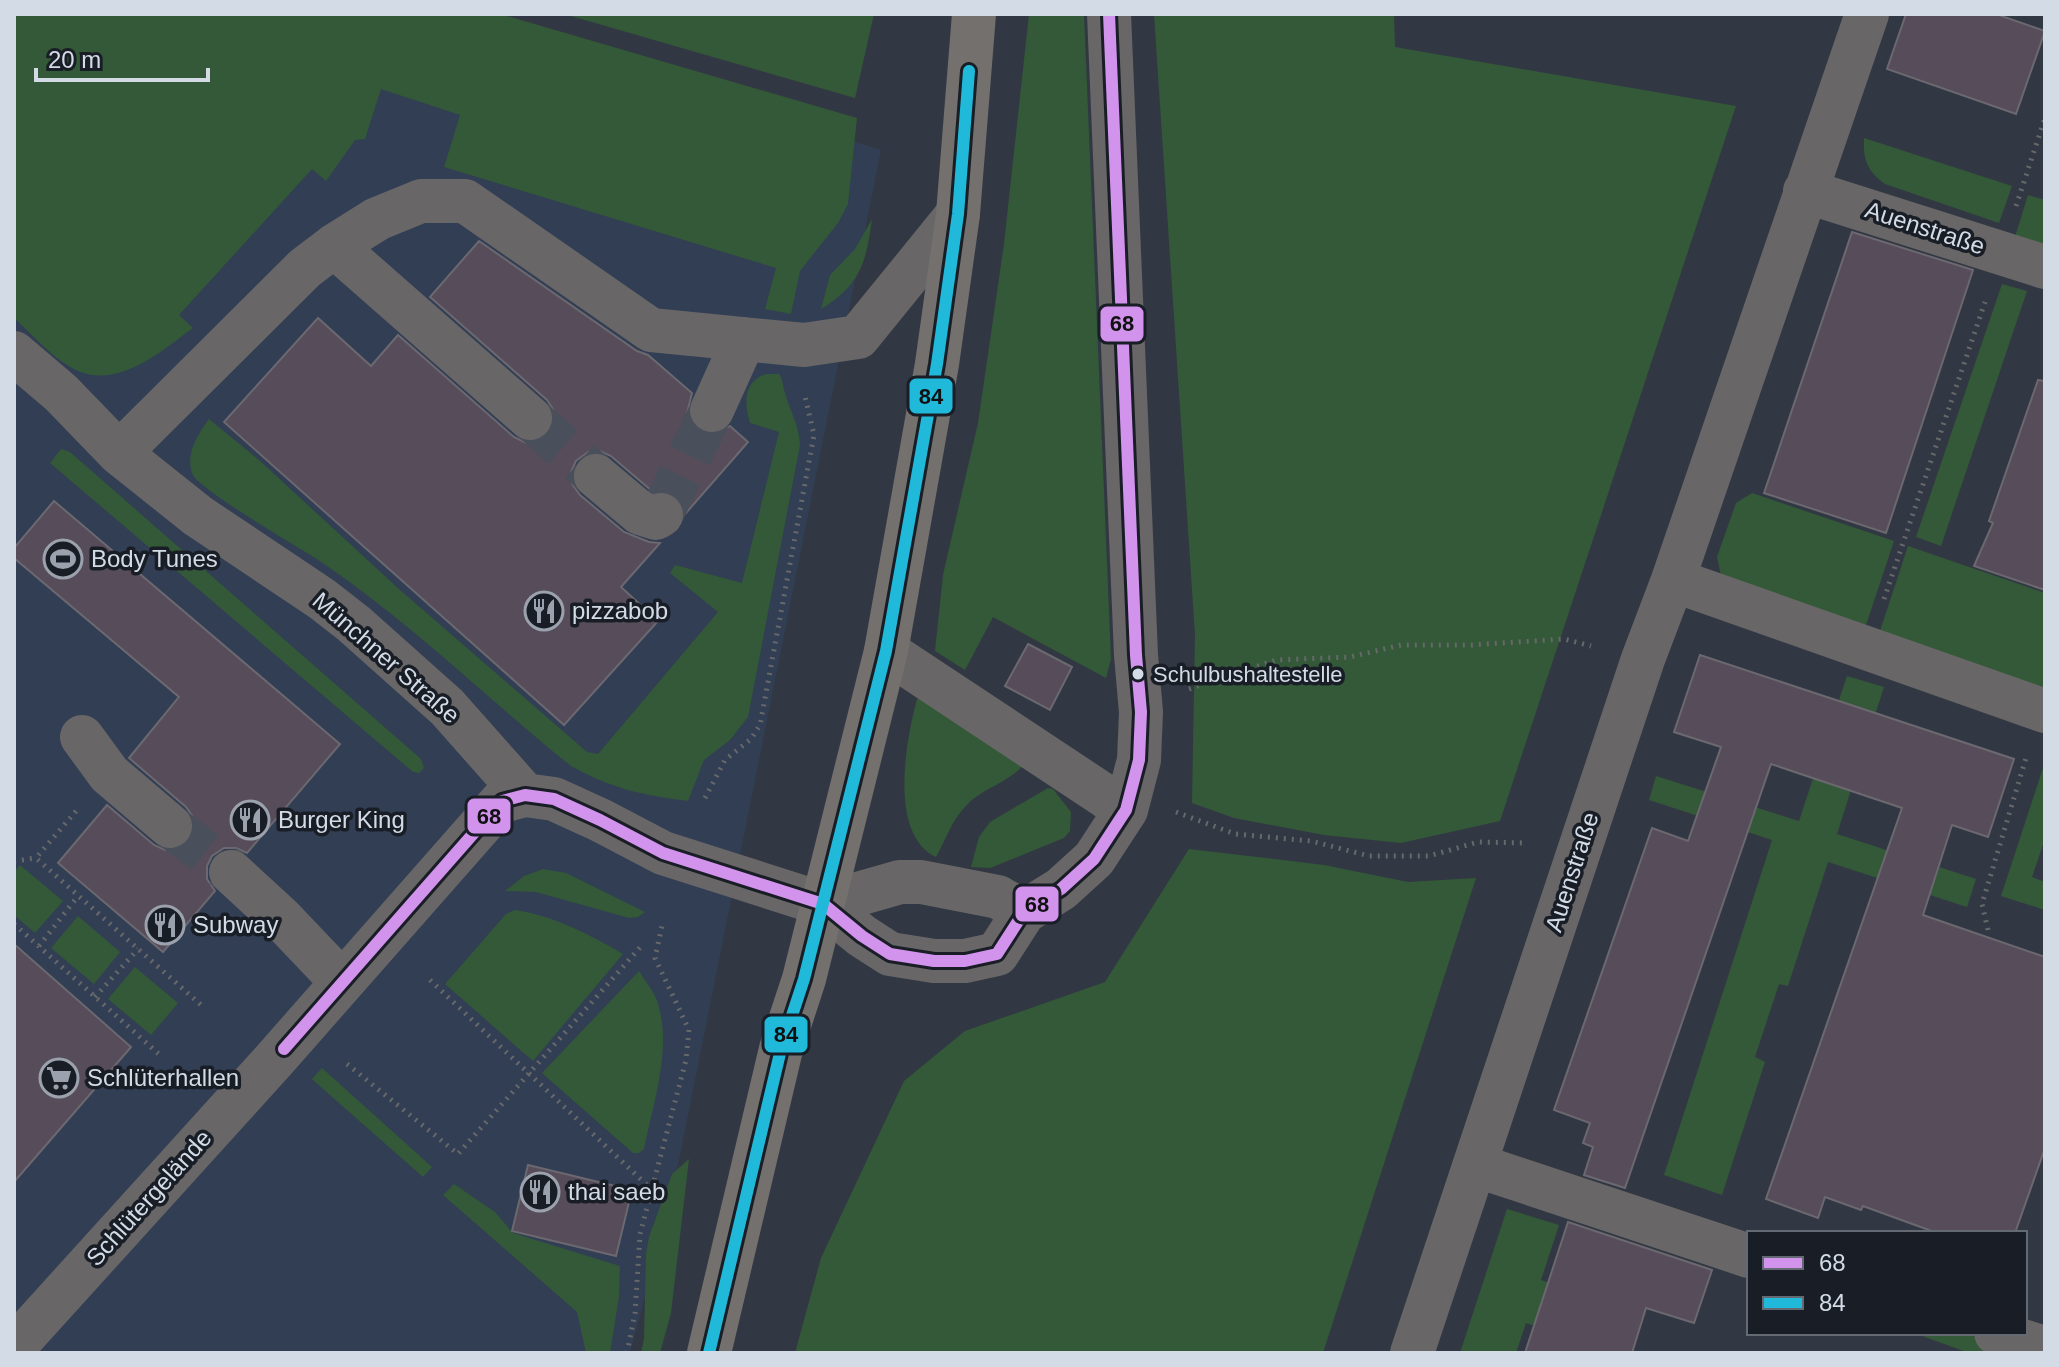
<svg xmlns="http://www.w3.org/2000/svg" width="2059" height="1367" font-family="Helvetica,sans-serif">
  <rect width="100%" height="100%" fill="#323843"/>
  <path fill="#313e54" d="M 14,14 L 581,55 L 881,150 L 672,1195 L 630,1353 L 14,1353 Z"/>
  <path fill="#335938" d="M 14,14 L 500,14 L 857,118 L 848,204 L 838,223 L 800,271 L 791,314 L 765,309 L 776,268 L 444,167 L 460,115 L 381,89 L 365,139 L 355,140 L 326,181 L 312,169 L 179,315 L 193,328 C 162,351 117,390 76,370 C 53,359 33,335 14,318 Z
    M 564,14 L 874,14 L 855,98 Z
    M 1029,14 L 1084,14 L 1111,659 L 1106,678 L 993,617 L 965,670 L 935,651 L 943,575 L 978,423 L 1004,244 Z
    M 1154,14 L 1394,14 L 1395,47 L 1736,106 L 1500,821 L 1401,843 L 1324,835 L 1234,818 L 1192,803 L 1195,635 Z
    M 1864,138 L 2012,186 L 1999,223 L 1885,184 C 1867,171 1863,160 1864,138 Z
    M 2028,195 L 2045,200 L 2045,250 L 2014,240 Z
    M 872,219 C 866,262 861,285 821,309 L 830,275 L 855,249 Z
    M 2002,284 L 2027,291 L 1941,546 L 1916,537 Z
    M 766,374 L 779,374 C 783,380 783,386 785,393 C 790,411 799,425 800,445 L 748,717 L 730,740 L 704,760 L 688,801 C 642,795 612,789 571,766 C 484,696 403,615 309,554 C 288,541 202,491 193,475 C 184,455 198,434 209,419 L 259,460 L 400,590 L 587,752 L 598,754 L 718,612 L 670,573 L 675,565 L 742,583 L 779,432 L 750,423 C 744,404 743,381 766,374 Z
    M 61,449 L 70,452 L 421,759 L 424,768 L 419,773 L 413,772 L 50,463 Z
    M 1752,493 L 1894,541 L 1865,628 L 1721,576 L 1717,557 L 1736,503 Z
    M 1908,546 L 2045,593 L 2045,697 L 1880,631 Z
    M 1847,676 L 1884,687 L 1837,834 L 1976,879 L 1967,907 L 1828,862 L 1788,986 L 1779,984 L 1755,1057 L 1765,1062 L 1722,1195 L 1664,1175 L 1772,840 L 1649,800 L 1656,776 L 1799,821 Z
    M 921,696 L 1026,762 C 1009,784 982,787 965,807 C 952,820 945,841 936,857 C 888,834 906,740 917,699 Z
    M 2045,762 L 2045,839 L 2032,877 L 2045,882 L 2045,910 L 2001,896 Z
    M 1048,788 L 1053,789 L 1071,812 L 1070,831 L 1064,838 L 990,868 L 971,867 L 979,837 L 990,822 Z
    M 1189,849 L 1324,865 L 1408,882 L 1476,878 L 1323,1353 L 795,1353 L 821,1258 L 904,1081 L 965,1031 L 1105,982 Z
    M 20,865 L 63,901 L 35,933 L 14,915 L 14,872 Z
    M 543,869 L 566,873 L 645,912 L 638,917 L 629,918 L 536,892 L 505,891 L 524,876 Z
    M 515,910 C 554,916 589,934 623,954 L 533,1061 L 445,984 L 506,914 Z
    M 78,916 L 120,952 L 94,984 L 51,948 Z
    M 135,967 L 178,1003 L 151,1035 L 108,999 Z
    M 639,971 C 645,981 655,992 658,1004 C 672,1049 653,1104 644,1149 L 639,1153 L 633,1153 L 542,1073 Z
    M 322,1068 L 432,1167 L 423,1177 L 314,1081 L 312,1079 Z
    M 689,1159 L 671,1313 L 660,1353 L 641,1353 L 644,1339 L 646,1254 L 649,1237 L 672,1174 Z
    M 454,1184 L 495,1212 L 513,1233 L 620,1266 L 619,1297 L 610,1353 L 586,1353 L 577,1312 L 443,1195 Z
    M 1507,1209 L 1559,1225 L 1541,1280 L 1570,1290 L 1555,1332 L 1526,1323 L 1516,1353 L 1460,1353 Z
    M 1914,1333 L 1963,1333 L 2025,1353 L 1969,1353 Z"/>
  <path fill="#574c59" stroke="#6b6870" stroke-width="2" d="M 1906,14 L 1996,14 L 2045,31 L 2016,114 L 1887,69 Z
    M 1852,232 L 1973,270 L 1886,533 L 1764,493 Z
    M 479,241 L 637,351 L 648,355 L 692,393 L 687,413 L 692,425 L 701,432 L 715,435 L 730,426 L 748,442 L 686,513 L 682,502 L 674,494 L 652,491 L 611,456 L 600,451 L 588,452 L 576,461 L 571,472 L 572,484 L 580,495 L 624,532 L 649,542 L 660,543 L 621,587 L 658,621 L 564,725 L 224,422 L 318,318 L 371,366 L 398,335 L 514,437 L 526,443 L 539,441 L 548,435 L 555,422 L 553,409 L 547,400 L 430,297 Z
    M 2038,380 L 2045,381 L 2045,590 L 1974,566 L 1993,523 L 1989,521 Z
    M 54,501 L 340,744 L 247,853 L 236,848 L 224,848 L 212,856 L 207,866 L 207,879 L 215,891 L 163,952 L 58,863 L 107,805 L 154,845 L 165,850 L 179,849 L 189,842 L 195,830 L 193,817 L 186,807 L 129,758 L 179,697 L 14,558 L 14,548 Z
    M 1028,644 L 1072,667 L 1050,710 L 1005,686 Z
    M 1700,655 L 2014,759 L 1988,837 L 1952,825 L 1923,915 L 2045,957 L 2045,1148 L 2015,1233 L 1937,1233 L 1863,1206 L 1861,1210 L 1825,1197 L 1818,1218 L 1766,1199 L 1902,808 L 1771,764 L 1625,1188 L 1584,1175 L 1593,1147 L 1583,1143 L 1590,1123 L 1554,1110 L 1652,828 L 1688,841 L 1721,747 L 1674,732 Z
    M 14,944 L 131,1047 L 14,1182 Z
    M 528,1165 L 632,1190 L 616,1256 L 512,1231 Z
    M 1568,1222 L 1712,1270 L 1694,1323 L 1646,1308 L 1632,1353 L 1525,1353 Z"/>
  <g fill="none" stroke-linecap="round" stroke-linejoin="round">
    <path stroke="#4a505b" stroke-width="44" stroke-dasharray="44 22" stroke-linecap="butt" d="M 530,418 L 596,476
      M 661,515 L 712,410
      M 170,826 L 231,872"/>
    <path stroke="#67686a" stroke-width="5" stroke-dasharray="2 6" stroke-linecap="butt" d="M 2016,206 L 2045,118
      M 1884,599 L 1985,302
      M 1189,689 L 1276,660 L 1350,657 L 1401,645 L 1471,645 L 1564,639 L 1591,646
      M 705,798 L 725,760 L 751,739 L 760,725 L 814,435 L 805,396
      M 76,811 L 36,858 L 201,1005
      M 1176,812 L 1235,834 L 1311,841 L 1369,856 L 1429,856 L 1478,842 L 1526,843
      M 14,861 L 36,858
      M 14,924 L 161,1056
      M 1988,930 L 1982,904 L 2026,758
      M 39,946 L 78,896
      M 430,980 L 650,1188
      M 95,997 L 138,949
      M 347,1064 L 458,1154 L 643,944
      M 627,1353 L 635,1313 L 640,1234 L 686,1060 L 689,1030 L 655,958 L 662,926"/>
    <path stroke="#686666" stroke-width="44" d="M 1805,191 L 2045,267
      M 334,246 L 530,418
      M 14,353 L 61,393 L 119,453 L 198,516 L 322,599 L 354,624 L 447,707 L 525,795
      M 712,410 L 744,339
      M 119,453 L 305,268 L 334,246 L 377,219 L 421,201 L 465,201 L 651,330 L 804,345 L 858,337 L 958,214
      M 596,476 L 640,513 L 656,518 L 661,515
      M 1673,580 L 2045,711
      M 886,651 L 1126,810
      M 82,737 L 109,774 L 170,826
      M 231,872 L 281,918 L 342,982
      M 823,904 L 900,882 L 921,882 L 998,897 L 1024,912
      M 1475,1165 L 1749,1256
      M 1996,1333 L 2045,1348
      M 14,1347 L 275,1059 L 502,801 L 525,795 L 554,799 L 600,820 L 663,853 L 823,904 L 862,936 L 890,954 L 934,961 L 965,961 L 997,954 L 1024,912 L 1061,889 L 1094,859 L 1126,810 L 1139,760 L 1141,712 L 1136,655 L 1109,14
      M 1412,1353 L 1643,659 L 1673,580 L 1867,14"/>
    <path stroke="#73706e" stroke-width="44" d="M 709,1353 L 781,1049 L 804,979 L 886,651 L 937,364 L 958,214 L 974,14"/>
    <defs>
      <path id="bus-1" d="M 284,1049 L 502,801 L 525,795 L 554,799 L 600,820 L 663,853 L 823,904 L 862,936 L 890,954 L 934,961 L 965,961 L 997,954 L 1024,912 L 1061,889 L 1094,859 L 1126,810 L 1139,760 L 1141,712 L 1136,655 L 1109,14"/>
      <path id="bus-2" d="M 709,1353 L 781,1049 L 804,979 L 886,651 L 937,364 L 958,214 L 969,71"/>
    </defs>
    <use href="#bus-1" stroke="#191e26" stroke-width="18"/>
    <use href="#bus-2" stroke="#191e26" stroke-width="18"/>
    <use href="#bus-1" stroke="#d193ec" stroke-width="12"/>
    <use href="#bus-2" stroke="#20b9da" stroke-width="12"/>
  </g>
  <defs>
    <symbol id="stadium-ring" viewBox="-11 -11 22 22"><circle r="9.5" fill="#191e26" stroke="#9ba2ad" stroke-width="1.5"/><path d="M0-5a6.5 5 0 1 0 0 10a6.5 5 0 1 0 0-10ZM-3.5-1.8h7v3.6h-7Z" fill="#9ba2ad"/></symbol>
    <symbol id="restaurant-ring" viewBox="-11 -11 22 22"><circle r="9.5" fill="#191e26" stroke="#9ba2ad" stroke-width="1.5"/><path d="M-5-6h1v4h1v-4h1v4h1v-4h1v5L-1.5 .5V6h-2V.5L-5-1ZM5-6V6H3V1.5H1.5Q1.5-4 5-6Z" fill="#9ba2ad"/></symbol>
    <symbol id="supermarket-ring" viewBox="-11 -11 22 22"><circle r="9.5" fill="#191e26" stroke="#9ba2ad" stroke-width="1.5"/><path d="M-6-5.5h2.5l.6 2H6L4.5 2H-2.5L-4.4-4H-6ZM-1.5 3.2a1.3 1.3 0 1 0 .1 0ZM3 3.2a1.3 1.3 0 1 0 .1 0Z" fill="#9ba2ad"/></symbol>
  </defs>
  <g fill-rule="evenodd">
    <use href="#stadium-ring" x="41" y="537" width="44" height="44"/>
    <use href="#restaurant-ring" x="522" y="589" width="44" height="44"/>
    <use href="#restaurant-ring" x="228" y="798" width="44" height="44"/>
    <use href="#restaurant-ring" x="143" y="903" width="44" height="44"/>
    <use href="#supermarket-ring" x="37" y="1056" width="44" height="44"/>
    <use href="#restaurant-ring" x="518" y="1170" width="44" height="44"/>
  </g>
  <circle fill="#d3dbe6" stroke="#191e26" stroke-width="3" cx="1138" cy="674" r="7"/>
  <g text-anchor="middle" stroke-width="7" stroke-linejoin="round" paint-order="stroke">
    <g font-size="22" fill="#d3dbe6" stroke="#191e26" text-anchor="start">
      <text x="1153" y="682">Schulbushaltestelle</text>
    </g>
    <g font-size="24" fill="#d3dbe6" stroke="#191e26">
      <text transform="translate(1925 228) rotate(18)" y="8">Auenstraße</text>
      <text transform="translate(386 658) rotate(41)" y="8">Münchner Straße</text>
      <text transform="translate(1572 872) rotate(-72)" y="8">Auenstraße</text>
      <text transform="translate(149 1198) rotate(-48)" y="8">Schlütergelände</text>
    </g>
    <g font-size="24" fill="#d3dbe6" stroke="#191e26" text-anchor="start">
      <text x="91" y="567">Body Tunes</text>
      <text x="572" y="619">pizzabob</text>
      <text x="278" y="828">Burger King</text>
      <text x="193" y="933">Subway</text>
      <text x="87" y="1086">Schlüterhallen</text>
      <text x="568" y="1200">thai saeb</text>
    </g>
  </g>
  <g stroke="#191e26" stroke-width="3">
    <rect x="1099" y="305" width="46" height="38" rx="8" fill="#d193ec"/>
    <rect x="908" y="377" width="46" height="38" rx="8" fill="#20b9da"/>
    <rect x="466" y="797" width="46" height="38" rx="8" fill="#d193ec"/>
    <rect x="1014" y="885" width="46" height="38" rx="8" fill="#d193ec"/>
    <rect x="763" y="1015" width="46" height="39" rx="8" fill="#20b9da"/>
  </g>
  <g font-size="22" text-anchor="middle" font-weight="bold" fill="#111">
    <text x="1122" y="331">68</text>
    <text x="931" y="404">84</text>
    <text x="489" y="824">68</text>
    <text x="1037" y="912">68</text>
    <text x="786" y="1042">84</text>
  </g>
  <rect width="2059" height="1367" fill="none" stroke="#d3dbe6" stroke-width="32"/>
  <rect x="1747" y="1231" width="280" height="104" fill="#191e26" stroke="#636a73" stroke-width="2"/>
  <rect x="1763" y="1257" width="40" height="12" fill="#d193ec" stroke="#636a73" stroke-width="2"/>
  <text x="1819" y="1271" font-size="24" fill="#d3dbe6">68</text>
  <rect x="1763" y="1297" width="40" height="12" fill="#20b9da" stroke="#636a73" stroke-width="2"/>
  <text x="1819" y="1311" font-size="24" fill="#d3dbe6">84</text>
  <path d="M36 68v12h172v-12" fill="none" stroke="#d3dbe6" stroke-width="4"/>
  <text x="48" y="68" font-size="24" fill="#d3dbe6" stroke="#191e26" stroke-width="6" paint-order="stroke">20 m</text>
</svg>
